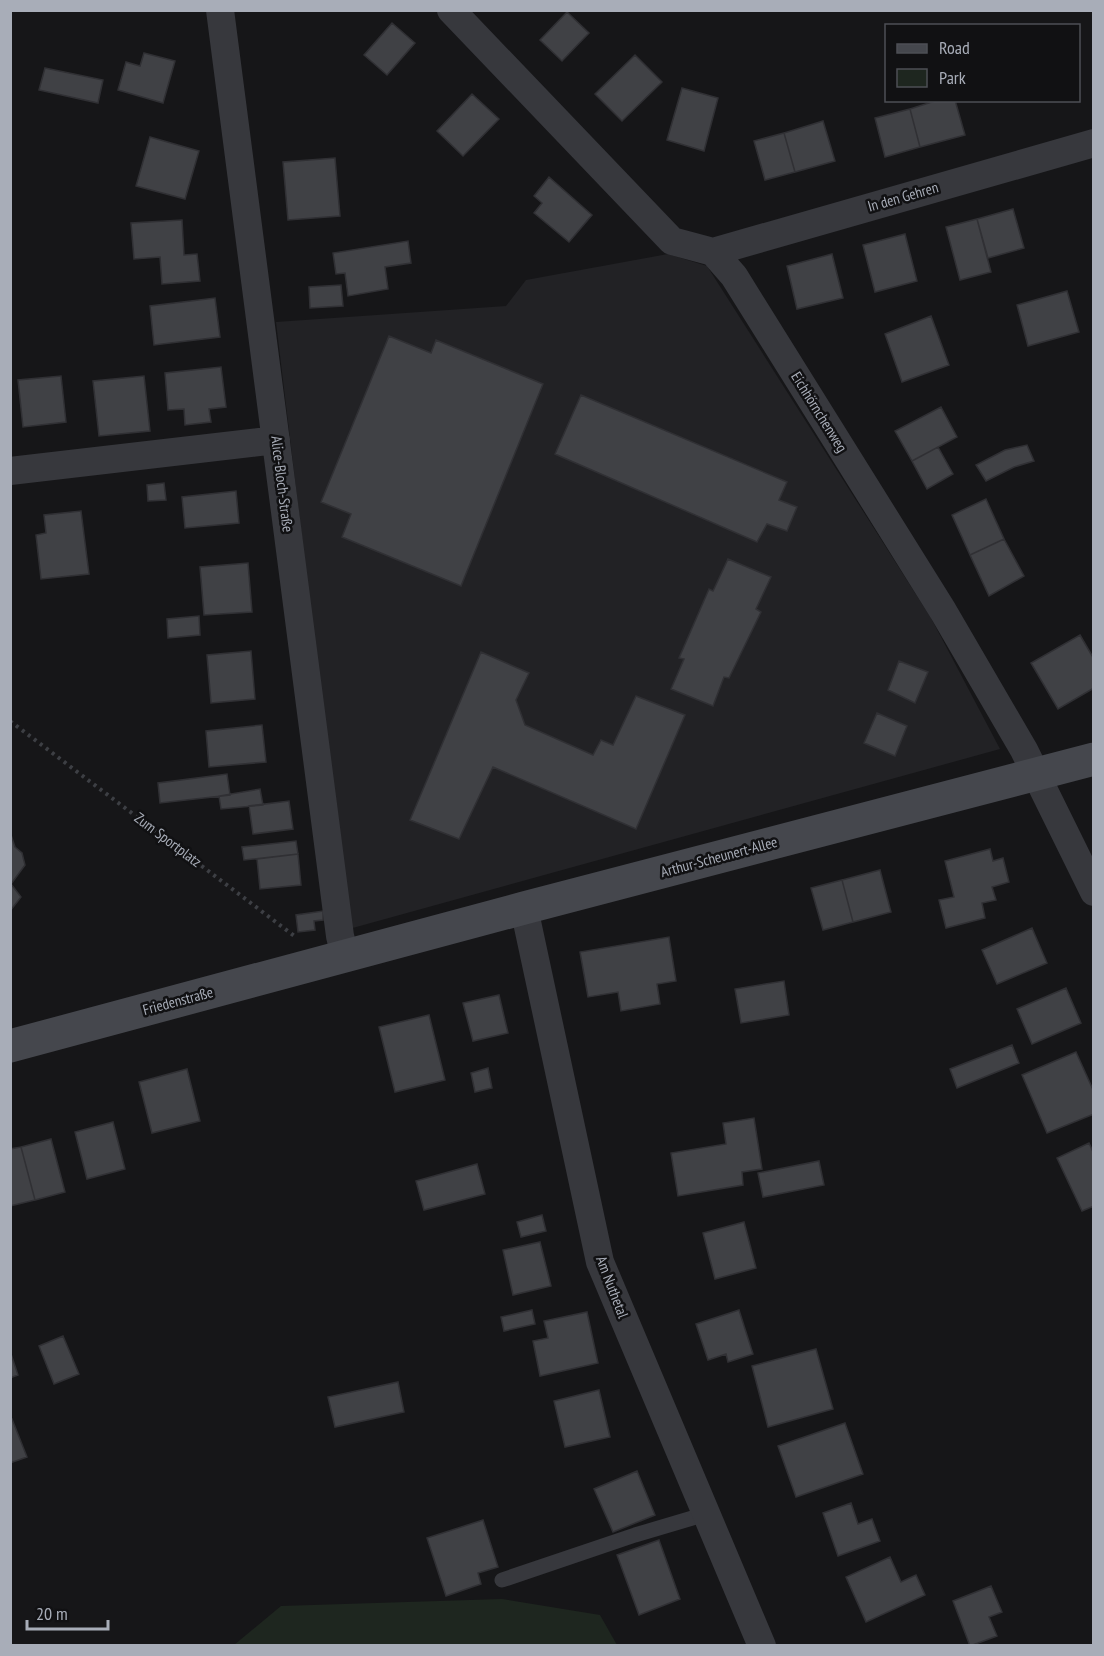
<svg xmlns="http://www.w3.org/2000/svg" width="1104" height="1656" font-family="'PT Sans Narrow',sans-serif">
  <rect width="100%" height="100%" fill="#161618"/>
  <path fill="#222225" d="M 668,254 L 707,266 L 931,618 L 1000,749 L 349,929 L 276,322 L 506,306 L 526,280 Z"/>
  <path fill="#1e261f" d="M 502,1599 L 600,1615 L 617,1645 L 234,1645 L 281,1606 Z"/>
  <path fill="#404145" stroke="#303034" stroke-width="1.5" d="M 567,12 L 589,33 L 562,61 L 540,40 Z
    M 392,23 L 415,43 L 387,75 L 364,55 Z
    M 144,53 L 175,61 L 163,103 L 118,90 L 126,62 L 140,66 Z
    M 635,55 L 662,82 L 622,121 L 595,94 Z
    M 45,68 L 103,80 L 98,103 L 39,90 Z
    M 682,88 L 718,98 L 704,151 L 667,140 Z
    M 472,94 L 499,119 L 463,156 L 437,131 Z
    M 938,100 L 955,100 L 965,135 L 920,147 L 910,109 Z
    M 910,109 L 920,147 L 885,157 L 875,118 Z
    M 823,121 L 835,161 L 795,172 L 784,133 Z
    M 784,133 L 795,172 L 765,180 L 754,141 Z
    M 150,137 L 199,151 L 185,199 L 136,186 Z
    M 335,158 L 340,216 L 288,220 L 283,162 Z
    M 549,177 L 592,215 L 569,242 L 534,213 L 542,203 L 534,196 Z
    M 1013,209 L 1024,248 L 988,258 L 977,219 Z
    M 977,219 L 991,272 L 960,280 L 946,227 Z
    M 182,220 L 184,255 L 197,254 L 200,281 L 162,284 L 160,257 L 134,259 L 131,223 Z
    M 905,234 L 917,281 L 875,292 L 863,245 Z
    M 408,241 L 411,263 L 385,267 L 388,289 L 348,296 L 345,273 L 336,274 L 333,253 Z
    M 832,254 L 843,298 L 797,309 L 787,266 Z
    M 341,285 L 343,306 L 310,308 L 309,287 Z
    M 1067,291 L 1079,332 L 1028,346 L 1017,305 Z
    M 215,298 L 220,337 L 154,345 L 150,306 Z
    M 931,316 L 949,365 L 902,382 L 885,334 Z
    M 389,336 L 431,353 L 436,340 L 543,384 L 461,586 L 342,537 L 351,514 L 321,502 Z
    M 221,367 L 226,407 L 209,409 L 211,422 L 185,425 L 184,409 L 168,410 L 165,373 Z
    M 61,376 L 66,422 L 23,427 L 18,380 Z
    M 144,376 L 150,431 L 99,436 L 93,381 Z
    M 581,395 L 787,482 L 779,500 L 797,507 L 787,531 L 767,524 L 757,542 L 555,454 Z
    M 941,407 L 957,437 L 912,461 L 895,431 Z
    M 1027,445 L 1034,461 L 1014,467 L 986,481 L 976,465 L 1005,450 Z
    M 938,447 L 953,474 L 927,489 L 912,461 Z
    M 164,483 L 166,500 L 148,501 L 147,485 Z
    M 236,491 L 239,523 L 185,528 L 182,497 Z
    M 986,499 L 1004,539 L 970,555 L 952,515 Z
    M 81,511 L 89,574 L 41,579 L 36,535 L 46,533 L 44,515 Z
    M 1004,539 L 1024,576 L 989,596 L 970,555 Z
    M 728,559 L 771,577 L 756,609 L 761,612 L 729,678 L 724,677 L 713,706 L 671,689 L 684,659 L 679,658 L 709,589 L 713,591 Z
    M 248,563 L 252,612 L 204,615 L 200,567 Z
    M 199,616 L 200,635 L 168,638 L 167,619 Z
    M 1080,635 L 1094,659 L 1094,688 L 1058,709 L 1031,663 Z
    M 251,651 L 255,699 L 211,703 L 207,655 Z
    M 481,652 L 529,673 L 516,700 L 525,725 L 593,755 L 601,740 L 613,745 L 636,696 L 685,715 L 636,829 L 493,767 L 459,839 L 410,820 Z
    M 899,661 L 928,672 L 915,703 L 888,690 Z
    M 877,713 L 907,726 L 895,756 L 864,743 Z
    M 262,725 L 266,762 L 209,767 L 206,731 Z
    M 227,774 L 230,795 L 160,803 L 158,783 Z
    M 260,789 L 263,805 L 221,809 L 219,796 Z
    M 289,801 L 293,829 L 253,834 L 249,806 Z
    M 10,832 L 15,847 L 22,853 L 25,865 L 11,884 L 21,897 L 10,911 Z
    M 296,841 L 298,854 L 244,860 L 242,847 Z
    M 990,849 L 993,861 L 1003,858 L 1009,882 L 992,887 L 996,900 L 982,903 L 985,918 L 946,928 L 939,900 L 954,897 L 945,861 Z
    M 298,854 L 301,885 L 260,889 L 257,859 Z
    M 880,870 L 891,912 L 853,922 L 842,880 Z
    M 842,880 L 853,922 L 823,930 L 811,888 Z
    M 323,911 L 323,920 L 314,921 L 315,930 L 298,932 L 296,915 Z
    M 1032,928 L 1047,963 L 997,984 L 982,950 Z
    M 669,937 L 676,981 L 657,984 L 660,1004 L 621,1011 L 618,992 L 588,997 L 580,952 Z
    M 784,981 L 789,1015 L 741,1023 L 735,989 Z
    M 1066,988 L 1081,1023 L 1032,1044 L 1017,1009 Z
    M 499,995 L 508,1033 L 473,1041 L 463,1003 Z
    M 429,1015 L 445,1080 L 395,1092 L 379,1027 Z
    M 1012,1045 L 1019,1063 L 957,1088 L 950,1069 Z
    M 1076,1052 L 1094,1092 L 1094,1114 L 1047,1133 L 1022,1075 Z
    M 488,1068 L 492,1088 L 475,1092 L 471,1073 Z
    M 187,1069 L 200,1121 L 152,1133 L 139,1082 Z
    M 754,1118 L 762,1169 L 742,1172 L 743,1185 L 678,1196 L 671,1153 L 726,1144 L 723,1123 Z
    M 113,1122 L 125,1169 L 87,1179 L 75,1132 Z
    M 51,1139 L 65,1192 L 35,1200 L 21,1147 Z
    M 1089,1143 L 1094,1154 L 1094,1206 L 1082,1211 L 1057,1158 Z
    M 21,1147 L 35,1200 L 10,1206 L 10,1149 Z
    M 819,1161 L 824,1185 L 763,1197 L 758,1173 Z
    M 477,1164 L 485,1194 L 424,1210 L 416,1181 Z
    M 542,1215 L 546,1231 L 521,1237 L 517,1222 Z
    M 744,1222 L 756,1268 L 715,1279 L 703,1233 Z
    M 540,1242 L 551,1286 L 513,1295 L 503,1250 Z
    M 532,1310 L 535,1324 L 504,1331 L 501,1317 Z
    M 739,1310 L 753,1354 L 728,1362 L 726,1354 L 708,1360 L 696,1324 Z
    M 587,1312 L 598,1363 L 540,1376 L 533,1341 L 548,1338 L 544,1321 Z
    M 63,1336 L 79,1374 L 54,1384 L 39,1346 Z
    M 816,1349 L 833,1409 L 768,1427 L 752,1366 Z
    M 10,1351 L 18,1375 L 10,1378 Z
    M 398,1382 L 404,1412 L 335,1427 L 328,1397 Z
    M 599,1390 L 610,1437 L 565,1447 L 554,1401 Z
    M 12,1419 L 27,1457 L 10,1463 L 10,1420 Z
    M 845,1423 L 863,1474 L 796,1497 L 778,1446 Z
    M 637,1471 L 655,1515 L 613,1532 L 594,1489 Z
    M 851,1503 L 858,1524 L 872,1519 L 880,1541 L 838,1556 L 823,1513 Z
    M 483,1520 L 498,1567 L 478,1573 L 481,1584 L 446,1596 L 427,1538 Z
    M 659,1540 L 680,1599 L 639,1615 L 617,1555 Z
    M 890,1557 L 901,1582 L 916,1575 L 925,1595 L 866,1622 L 846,1577 Z
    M 991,1586 L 1002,1612 L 989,1617 L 997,1636 L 970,1646 L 953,1601 Z"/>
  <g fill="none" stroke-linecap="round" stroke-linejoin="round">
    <path stroke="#3d3f44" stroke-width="4" stroke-dasharray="3 4.5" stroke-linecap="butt" d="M 10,721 L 297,938
      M 10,1644 L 11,1646"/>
    <path stroke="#37383d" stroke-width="15" d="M 502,1580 L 635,1535 L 706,1514"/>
    <path stroke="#37383d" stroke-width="28" d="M 220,10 L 340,936 L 345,956
      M 451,10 L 672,241 L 713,252 L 734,276 L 943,611 L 1024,750 L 1094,892
      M 713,252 L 1094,143
      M 10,471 L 276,440
      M 524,908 L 600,1262 L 762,1646"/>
    <path stroke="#45474d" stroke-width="33" d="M 10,1046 L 524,908 L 1094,759"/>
  </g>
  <g text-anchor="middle" stroke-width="5" stroke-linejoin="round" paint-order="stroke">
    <g font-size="15" fill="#a8adb8" stroke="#111113">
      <text transform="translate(903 197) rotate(-16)" y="5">In den Gehren</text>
      <text transform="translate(819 412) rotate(58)" y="5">Eichhörnchenweg</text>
      <text transform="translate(282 484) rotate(83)" y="5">Alice-Bloch-Straße</text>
      <text transform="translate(168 840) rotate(37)" y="5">Zum Sportplatz</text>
      <text transform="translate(719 857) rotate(-15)" y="5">Arthur-Scheunert-Allee</text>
      <text transform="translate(178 1001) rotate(-15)" y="5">Friedenstraße</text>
      <text transform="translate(612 1287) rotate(69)" y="5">Am Nuthetal</text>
    </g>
  </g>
  <rect width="1104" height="1656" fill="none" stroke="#a8adb8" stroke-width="24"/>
  <rect x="885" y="24" width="195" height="78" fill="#111113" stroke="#4d4f55" stroke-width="1.5"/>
  <rect x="897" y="44" width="30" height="9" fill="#45474d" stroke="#4d4f55" stroke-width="1.5"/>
  <text x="939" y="54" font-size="18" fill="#a8adb8">Road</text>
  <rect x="897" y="69" width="30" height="18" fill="#1e261f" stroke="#4d4f55" stroke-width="1.5"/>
  <text x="939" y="84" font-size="18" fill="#a8adb8">Park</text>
  <path d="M27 1620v9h81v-9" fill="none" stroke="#a8adb8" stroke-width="3"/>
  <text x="36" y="1620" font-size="18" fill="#a8adb8" stroke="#111113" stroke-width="4.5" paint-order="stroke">20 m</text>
</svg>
